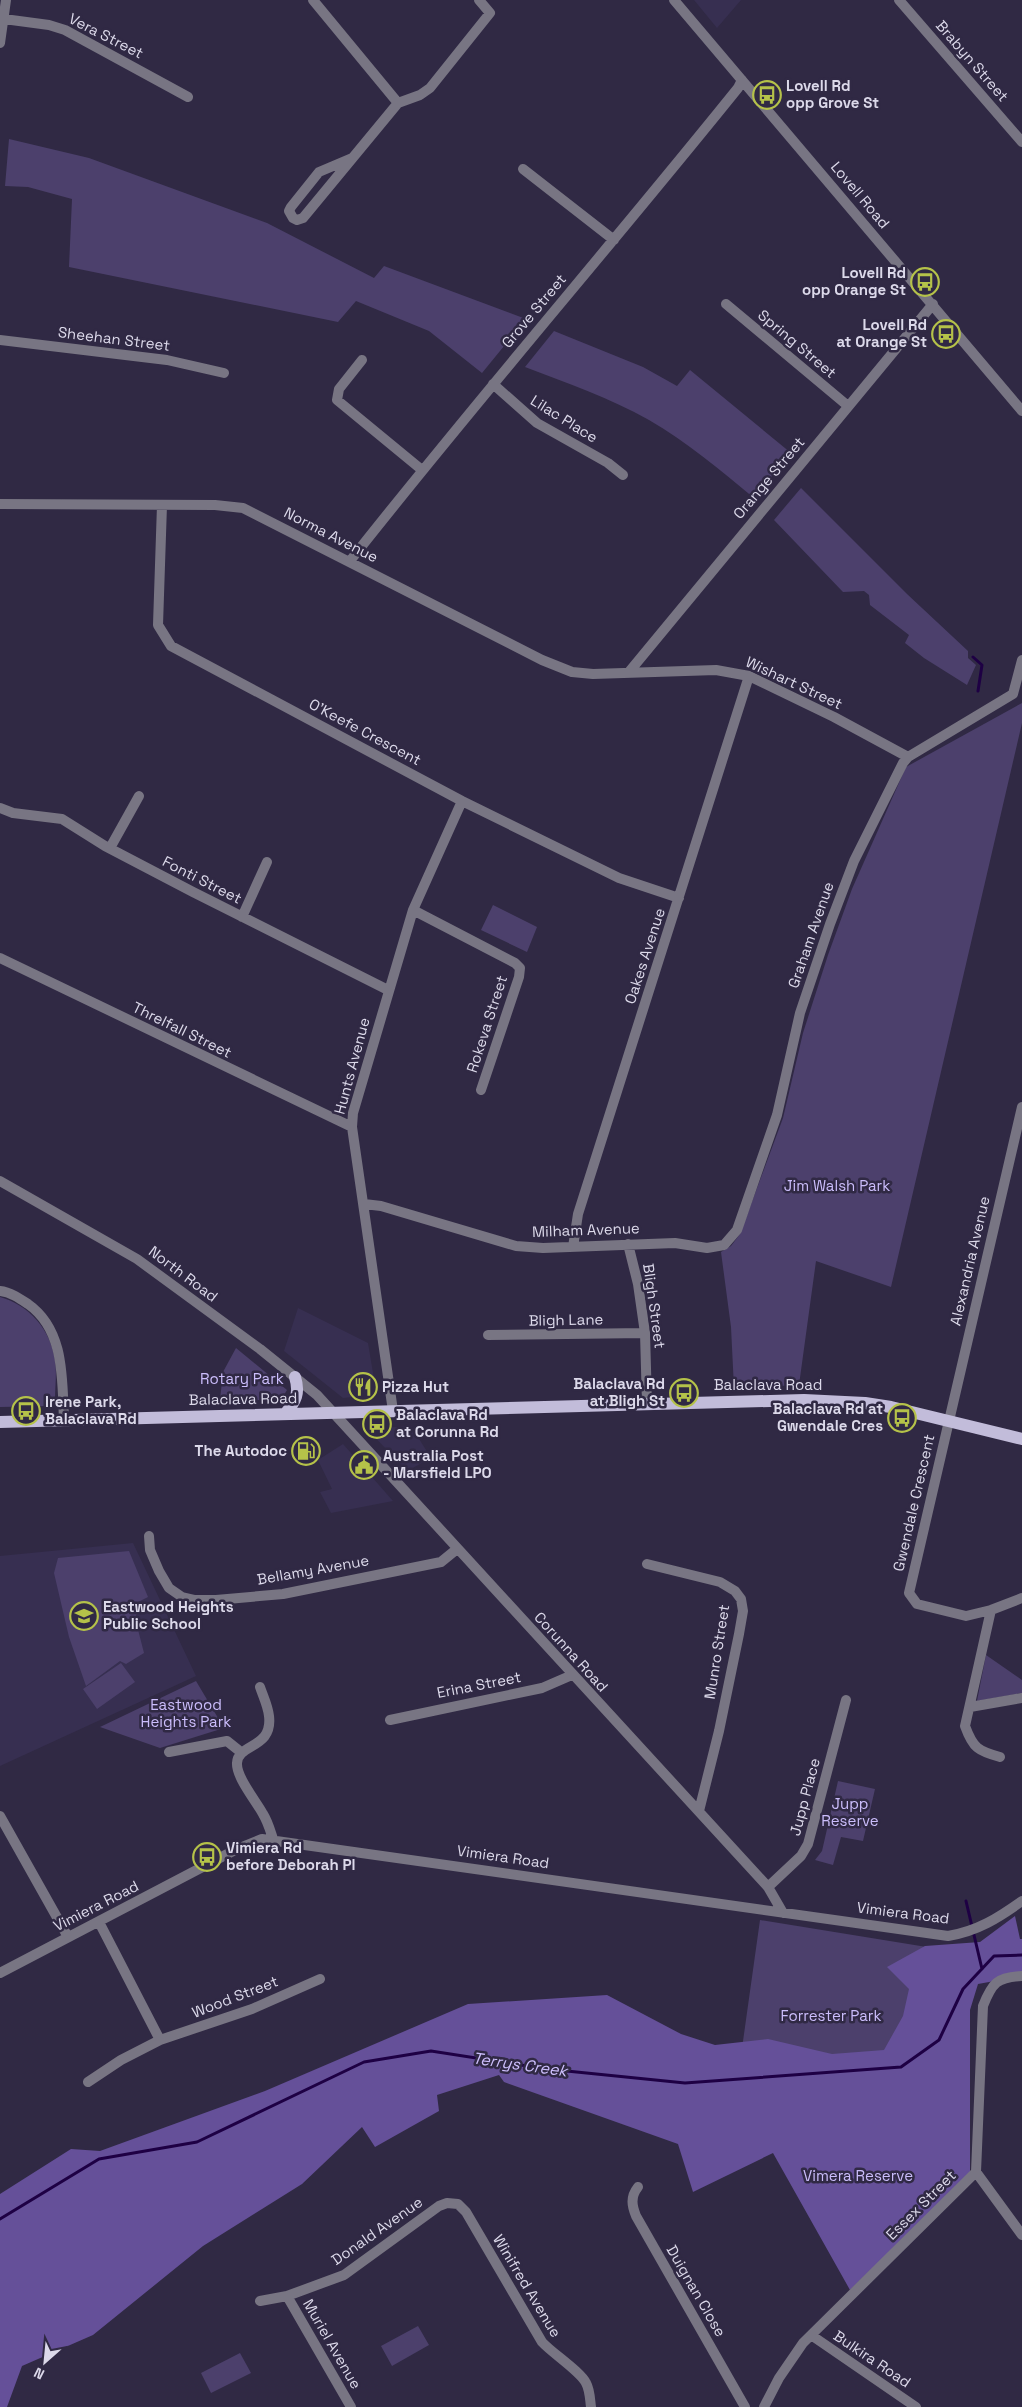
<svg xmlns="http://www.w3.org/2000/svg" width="1022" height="2407" font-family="'Space Grotesk',sans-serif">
  <rect width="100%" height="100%" fill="#302944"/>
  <path fill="#372f51" d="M 694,0 L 741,0 L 717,28 Z
    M 298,1308 L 368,1343 L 375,1385 L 375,1391 L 371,1395 L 343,1398 L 284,1351 Z
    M 411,1426 L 431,1458 L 407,1471 L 367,1429 Z
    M 343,1444 L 393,1501 L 331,1513 L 320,1492 L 332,1489 L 318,1460 Z
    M 133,1543 L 196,1676 L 0,1766 L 0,1556 Z"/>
  <path fill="#4c406c" d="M 9,139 L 89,158 L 267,223 L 374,278 L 384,266 L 526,319 L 482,373 L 429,331 L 356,301 L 338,322 L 69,267 L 72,199 L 28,187 L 5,186 Z
    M 554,331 L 643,367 L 677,386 L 690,370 L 791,453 L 754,498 C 720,470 687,442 649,420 C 610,398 567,383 525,367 Z
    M 801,488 L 907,594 L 968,651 L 968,658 L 976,665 L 967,685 L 924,658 L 905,643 L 909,635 L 870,605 L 869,595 L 864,591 L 843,592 L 774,520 Z
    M 1022,703 L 1022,723 L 891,1287 L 816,1261 L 799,1385 L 734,1388 L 731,1327 L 721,1252 L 731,1246 L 740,1234 L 783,1118 L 803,1033 L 828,955 L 852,889 L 906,767 Z
    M 493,905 L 537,927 L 527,952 L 481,930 Z
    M 0,1297 C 29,1305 51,1330 55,1360 C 57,1373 55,1387 55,1399 L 48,1406 L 0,1407 Z
    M 236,1348 L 287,1390 L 282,1398 L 271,1400 L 220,1400 L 223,1372 Z
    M 129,1551 L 148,1597 L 134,1604 L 137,1613 L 135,1618 L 144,1653 L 126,1664 L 120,1661 L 86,1686 L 69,1637 L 54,1573 L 58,1558 Z
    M 986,1655 L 1022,1680 L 1022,1693 L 977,1701 Z
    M 121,1663 L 135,1682 L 97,1709 L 83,1689 Z
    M 196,1681 L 224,1728 L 160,1748 L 100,1727 Z
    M 838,1781 L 875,1789 L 863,1841 L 841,1837 L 833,1865 L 815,1860 L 822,1851 Z
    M 760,1920 L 939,1949 L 918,2049 L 736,2091 Z
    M 418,2326 L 429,2345 L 392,2366 L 381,2346 Z
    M 240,2353 L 251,2373 L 211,2393 L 201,2373 Z"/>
  <path fill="#655099" d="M 1015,1916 L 1020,1939 L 1022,1939 L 1022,1976 L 978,1984 L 970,2010 L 970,2174 L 850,2290 L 773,2153 L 693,2192 L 678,2144 L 504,2082 L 499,2075 L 437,2095 L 439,2111 L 375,2147 L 362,2127 L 302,2184 L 203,2246 L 93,2335 L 22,2366 L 7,2407 L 0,2407 L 0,2194 L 71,2149 L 100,2151 L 265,2091 L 468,2004 L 607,1995 L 681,2034 L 715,2045 L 768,2039 L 832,2054 L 884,2050 L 903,2016 L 909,1989 L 887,1967 L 925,1946 L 980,1942 Z"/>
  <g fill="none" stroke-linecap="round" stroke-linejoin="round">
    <path stroke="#1e0044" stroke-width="3" d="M 973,657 L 982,665 L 978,691
      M 966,1901 L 982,1969
      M 0,2219 L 99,2159 L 197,2142 L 364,2062 L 431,2051 L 547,2069 L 685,2083 L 901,2067 L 939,2040 L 963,1989 L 994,1956 L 1022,1955"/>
    <path stroke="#787583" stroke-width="10" d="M 313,0 L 398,103
      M 674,0 L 1022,411
      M 899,0 L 1022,142
      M 4,19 L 49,25 L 65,30 L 188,97
      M 0,43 L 6,0
      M 352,158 L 319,172 L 291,207 L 289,211 L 293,218 L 297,220 L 303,218 L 398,103 L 420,95 L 430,88 L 490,13 L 479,0
      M 523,169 L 614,240
      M 726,304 L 848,406
      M 0,340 L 167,360 L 224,373
      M 362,360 L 339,389 L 337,400 L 422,470
      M 493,384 L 537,423 L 608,463 L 623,475
      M 0,504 L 215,505 L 243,508 L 542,660 L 572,672 L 593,674 L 716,670 L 749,676 L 834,717 L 908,757
      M 162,505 L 158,625 L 171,646 L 462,801 L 619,878 L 679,898
      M 350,561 C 476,401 610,247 738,88 L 742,80
      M 629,672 L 933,304
      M 1013,694 L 1022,660
      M 0,808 L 13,813 L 62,819 L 105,846 L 193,892 L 388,990
      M 110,848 L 139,796
      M 413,910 L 515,963 L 520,968 L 519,977 L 481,1090
      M 242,917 L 267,862
      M 0,958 L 352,1127
      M 1022,1107 L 909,1593 L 917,1604 L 966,1616 L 991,1610 L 1022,1598
      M 0,1181 L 137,1259 L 260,1349 L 317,1395 L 768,1887 L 783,1913
      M 364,1204 L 381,1206 L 516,1246 L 543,1248 L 675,1243 L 707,1248 L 724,1245 L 737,1230 L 777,1115 L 800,1013 L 830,924 L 854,861 L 903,763 L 908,757 L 1013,694
      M 628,1244 L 638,1284 L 645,1333 L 647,1404
      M 573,1247 L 578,1214 L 749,676
      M 0,1291 C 10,1292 19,1298 28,1304 C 65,1330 62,1379 64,1420
      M 488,1335 L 645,1333
      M 393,1411 L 352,1127 L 353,1113 L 413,910 L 462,801
      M 149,1536 L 150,1550 L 159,1571 L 169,1588 L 182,1597 L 195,1600 L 216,1600 L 283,1594 L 441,1562 L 457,1549
      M 647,1564 L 720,1582 L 735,1591 L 741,1599 L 743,1611 L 739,1634 L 719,1731 L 699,1811
      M 991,1610 L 965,1726 C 973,1748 978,1751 1000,1757
      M 260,1687 C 263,1696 268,1706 269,1716 C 273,1749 238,1743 237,1763 C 236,1777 256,1801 263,1814 C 268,1822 270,1830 273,1839
      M 970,1707 L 1022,1698
      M 390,1720 L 542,1688 L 572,1675
      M 169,1752 L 227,1741 L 242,1753
      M 0,1816 L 68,1937
      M 768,1887 L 801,1856 L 808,1844 L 846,1700
      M 99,1922 L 160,2040
      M 0,1973 L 235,1850 L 262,1839 L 948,1936 C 978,1931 998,1918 1022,1901
      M 88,2082 L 121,2060 L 160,2040 L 252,2009 L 320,1979
      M 976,2172 L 1022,2235
      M 638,2187 C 630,2197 632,2206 636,2216 L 745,2407
      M 287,2296 L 351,2407
      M 260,2301 L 287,2296 L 344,2275 L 439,2206 L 447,2203 L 458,2204 L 466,2212 L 542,2342 C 552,2353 581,2372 586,2383 C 590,2390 590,2400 591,2407
      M 811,2335 L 916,2407
      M 764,2407 L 779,2378 L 803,2343 L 976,2172 L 983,2006 C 992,1983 997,1977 1022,1976"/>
    <path stroke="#c2bcda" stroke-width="12" d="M 285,1414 C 296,1401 300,1393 295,1377
      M 0,1422 L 804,1400 L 865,1403 L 891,1407 L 1022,1439"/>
  </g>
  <defs>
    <symbol id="bus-ring" viewBox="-11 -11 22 22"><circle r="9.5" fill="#302944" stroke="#b5c249" stroke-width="1.5"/><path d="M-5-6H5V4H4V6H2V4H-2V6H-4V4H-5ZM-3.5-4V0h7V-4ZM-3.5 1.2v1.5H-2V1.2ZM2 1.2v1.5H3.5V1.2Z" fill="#b5c249"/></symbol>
    <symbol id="restaurant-ring" viewBox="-11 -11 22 22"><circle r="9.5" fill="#302944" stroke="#b5c249" stroke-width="1.5"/><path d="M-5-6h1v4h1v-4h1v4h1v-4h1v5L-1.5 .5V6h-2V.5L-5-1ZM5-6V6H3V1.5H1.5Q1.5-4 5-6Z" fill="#b5c249"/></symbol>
    <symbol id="fuel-ring" viewBox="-11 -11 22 22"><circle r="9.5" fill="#302944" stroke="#b5c249" stroke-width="1.5"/><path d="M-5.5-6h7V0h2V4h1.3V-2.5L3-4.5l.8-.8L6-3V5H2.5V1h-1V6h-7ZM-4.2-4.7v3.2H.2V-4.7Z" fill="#b5c249"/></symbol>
    <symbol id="civic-ring" viewBox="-11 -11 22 22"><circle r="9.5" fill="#302944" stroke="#b5c249" stroke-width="1.5"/><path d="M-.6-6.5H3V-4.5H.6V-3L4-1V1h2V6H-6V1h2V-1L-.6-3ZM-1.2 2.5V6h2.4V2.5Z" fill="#b5c249"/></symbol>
    <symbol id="school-ring" viewBox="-11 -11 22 22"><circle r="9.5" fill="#302944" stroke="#b5c249" stroke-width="1.5"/><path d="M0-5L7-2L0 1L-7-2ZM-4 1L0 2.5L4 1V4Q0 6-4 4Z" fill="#b5c249"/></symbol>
  </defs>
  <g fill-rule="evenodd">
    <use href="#bus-ring" x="751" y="79" width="32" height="32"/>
    <use href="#bus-ring" x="909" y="266" width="32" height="32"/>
    <use href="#bus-ring" x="930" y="318" width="32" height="32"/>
    <use href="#restaurant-ring" x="347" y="1371" width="32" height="32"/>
    <use href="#bus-ring" x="668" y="1377" width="32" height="32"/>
    <use href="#bus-ring" x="10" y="1395" width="32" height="32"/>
    <use href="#bus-ring" x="886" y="1402" width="32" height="32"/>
    <use href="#bus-ring" x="361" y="1408" width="32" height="32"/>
    <use href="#fuel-ring" x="290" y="1435" width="32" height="32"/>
    <use href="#civic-ring" x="348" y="1449" width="32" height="32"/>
    <use href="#school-ring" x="68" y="1600" width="32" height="32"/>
    <use href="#bus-ring" x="191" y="1841" width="32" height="32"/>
  </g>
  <g text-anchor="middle" stroke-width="5" stroke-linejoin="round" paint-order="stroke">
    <g font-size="15" fill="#dcd9ea" stroke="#302944">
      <text transform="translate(106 36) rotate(27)" y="5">Vera Street</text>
      <text transform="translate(972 61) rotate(49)" y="5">Brabyn Street</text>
      <text transform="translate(860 195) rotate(50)" y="5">Lovell Road</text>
      <text transform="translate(534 311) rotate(-50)" y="5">Grove Street</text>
      <text transform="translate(114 339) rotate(7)" y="5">Sheehan Street</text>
      <text transform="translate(797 344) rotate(40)" y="5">Spring Street</text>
      <text transform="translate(564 419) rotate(32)" y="5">Lilac Place</text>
      <text transform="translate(769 478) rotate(-50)" y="5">Orange Street</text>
      <text transform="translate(331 535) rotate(27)" y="5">Norma Avenue</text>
      <text transform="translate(794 683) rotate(25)" y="5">Wishart Street</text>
      <text transform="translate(365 732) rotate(28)" y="5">O'Keefe Crescent</text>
      <text transform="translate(202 880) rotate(27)" y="5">Fonti Street</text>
      <text transform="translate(811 935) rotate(-71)" y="5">Graham Avenue</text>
      <text transform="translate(645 956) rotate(-72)" y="5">Oakes Avenue</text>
      <text transform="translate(487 1024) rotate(-72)" y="5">Rokeva Street</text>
      <text transform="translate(182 1030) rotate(26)" y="5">Threlfall Street</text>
      <text transform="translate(352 1066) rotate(-75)" y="5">Hunts Avenue</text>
      <text transform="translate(586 1230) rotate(-2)" y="5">Milham Avenue</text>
      <text transform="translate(970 1261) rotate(-77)" y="5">Alexandria Avenue</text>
      <text transform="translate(183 1274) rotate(37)" y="5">North Road</text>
      <text transform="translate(654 1306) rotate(82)" y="5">Bligh Street</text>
      <text transform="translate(566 1320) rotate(-1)" y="5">Bligh Lane</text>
      <text x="768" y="1390">Balaclava Road</text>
      <text transform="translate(243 1399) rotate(-1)" y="5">Balaclava Road</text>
      <text transform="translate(914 1503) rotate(-77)" y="5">Gwendale Crescent</text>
      <text transform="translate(313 1570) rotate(-10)" y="5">Bellamy Avenue</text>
      <text transform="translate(571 1652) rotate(48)" y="5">Corunna Road</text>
      <text transform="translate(717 1652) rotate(-81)" y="5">Munro Street</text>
      <text transform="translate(479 1685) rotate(-11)" y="5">Erina Street</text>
      <text transform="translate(805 1797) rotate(-75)" y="5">Jupp Place</text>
      <text transform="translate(503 1857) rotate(8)" y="5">Vimiera Road</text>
      <text transform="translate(96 1906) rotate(-27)" y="5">Vimiera Road</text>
      <text transform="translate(903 1913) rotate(7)" y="5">Vimiera Road</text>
      <text transform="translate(235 1997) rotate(-21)" y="5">Wood Street</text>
      <text transform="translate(921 2205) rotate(-45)" y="5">Essex Street</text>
      <text transform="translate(377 2231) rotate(-35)" y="5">Donald Avenue</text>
      <text transform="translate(527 2286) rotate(59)" y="5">Winifred Avenue</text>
      <text transform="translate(696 2291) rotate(60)" y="5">Duignan Close</text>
      <text transform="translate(332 2344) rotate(60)" y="5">Muriel Avenue</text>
      <text transform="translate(872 2359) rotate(34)" y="5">Bulkira Road</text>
    </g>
    <g font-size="15" font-weight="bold" fill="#dcd9ea" stroke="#302944" text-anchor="start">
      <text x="786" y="91">Lovell Rd<tspan x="786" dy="17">opp Grove St</tspan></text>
      <text x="906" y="278" text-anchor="end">Lovell Rd<tspan x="906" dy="17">opp Orange St</tspan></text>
      <text x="927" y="330" text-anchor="end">Lovell Rd<tspan x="927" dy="17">at Orange St</tspan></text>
      <text x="665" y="1389" text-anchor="end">Balaclava Rd<tspan x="665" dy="17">at Bligh St</tspan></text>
      <text x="382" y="1392">Pizza Hut</text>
      <text x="45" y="1407">Irene Park,<tspan x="45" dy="17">Balaclava Rd</tspan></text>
      <text x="883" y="1414" text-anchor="end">Balaclava Rd at<tspan x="883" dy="17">Gwendale Cres</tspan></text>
      <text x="396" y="1420">Balaclava Rd<tspan x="396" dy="17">at Corunna Rd</tspan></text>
      <text x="287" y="1456" text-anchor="end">The Autodoc</text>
      <text x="383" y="1461">Australia Post<tspan x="383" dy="17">- Marsfield LPO</tspan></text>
      <text x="103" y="1612">Eastwood Heights<tspan x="103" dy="17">Public School</tspan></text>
      <text x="226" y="1853">Vimiera Rd<tspan x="226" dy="17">before Deborah Pl</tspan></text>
    </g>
    <g font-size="15" fill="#cbbdfb" stroke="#302944">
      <text x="837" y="1191">Jim Walsh Park</text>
      <text x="242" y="1384">Rotary Park</text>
      <text x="186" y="1710">Eastwood<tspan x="186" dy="17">Heights Park</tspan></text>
      <text x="850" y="1809">Jupp<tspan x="850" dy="17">Reserve</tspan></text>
      <text x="831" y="2021">Forrester Park</text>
      <text x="858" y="2181">Vimera Reserve</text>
    </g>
    <g font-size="16" font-style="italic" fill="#cdbffd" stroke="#302944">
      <text transform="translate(520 2064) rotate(8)" y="6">Terrys Creek</text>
    </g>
  </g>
  <g transform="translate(45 2362) rotate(207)" stroke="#302944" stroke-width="4" paint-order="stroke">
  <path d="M0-4L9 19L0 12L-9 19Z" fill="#dcd9ea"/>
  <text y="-8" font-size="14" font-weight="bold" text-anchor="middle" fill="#dcd9ea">N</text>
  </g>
</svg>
